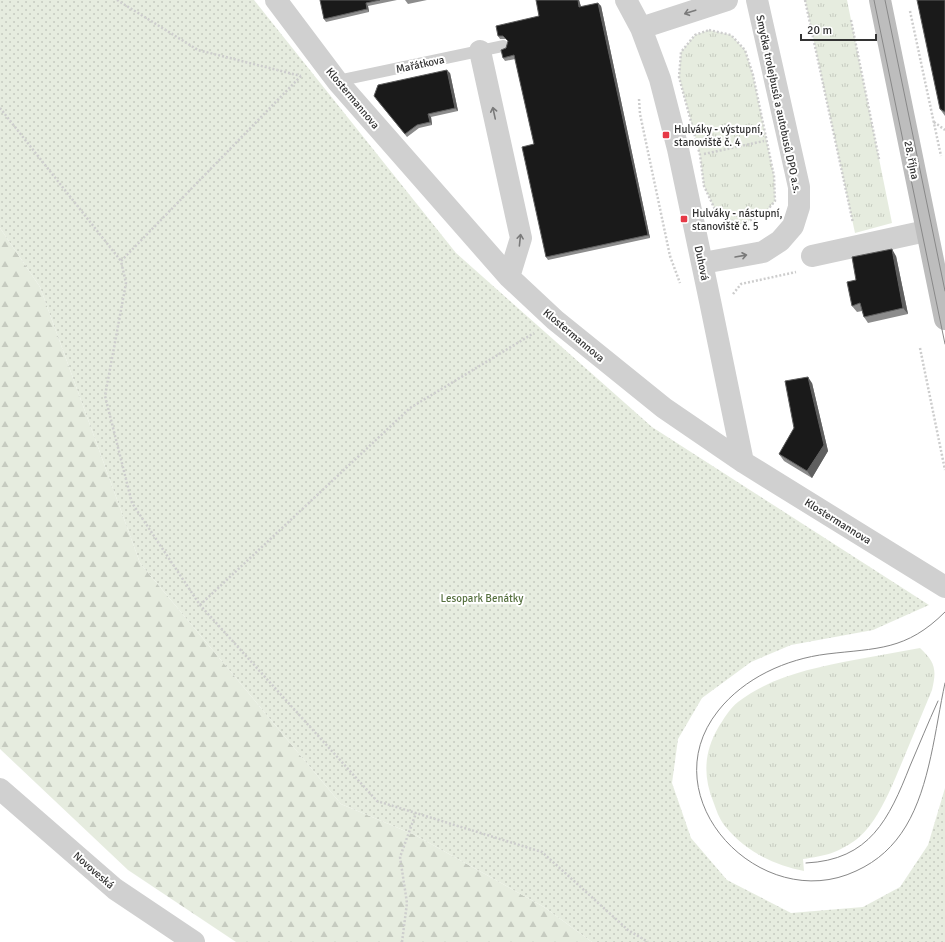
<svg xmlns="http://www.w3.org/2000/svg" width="945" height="942" font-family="Signika,sans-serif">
  <defs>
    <pattern id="grass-tufts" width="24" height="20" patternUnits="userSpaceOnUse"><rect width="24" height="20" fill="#e6ecdf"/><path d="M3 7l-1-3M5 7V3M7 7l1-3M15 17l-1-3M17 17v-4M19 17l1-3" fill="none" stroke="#c6cbc0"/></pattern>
    <pattern id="forest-firs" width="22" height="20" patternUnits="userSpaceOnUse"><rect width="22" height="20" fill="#e6ecdf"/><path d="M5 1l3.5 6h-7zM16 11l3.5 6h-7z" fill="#c6cbc0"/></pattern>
    <pattern id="park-dots" width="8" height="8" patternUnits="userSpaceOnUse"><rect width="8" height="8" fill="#e6ecdf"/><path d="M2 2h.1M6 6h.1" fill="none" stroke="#c6cbc0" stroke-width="1.8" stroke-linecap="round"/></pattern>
  </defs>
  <rect width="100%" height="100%" fill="#fff"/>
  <path fill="url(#grass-tufts)" d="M 805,0 L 847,0 L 892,223 L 855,233 Z
    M 709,30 L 731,35 L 745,50 L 753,75 L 774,176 L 775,201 L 763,215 L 741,224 L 718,216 L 704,186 L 700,155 L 679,77 L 681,52 L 695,35 Z
    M 920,648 C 935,662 937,669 932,690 C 923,712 914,733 905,755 C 894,781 879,822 857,839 C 838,853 825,856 803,859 L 804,871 C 773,865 745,851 725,826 C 719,819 716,809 713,801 C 703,776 704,752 718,728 C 723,720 730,708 738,702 C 772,676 813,668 854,660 C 876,656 898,652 920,648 Z"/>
  <path fill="url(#forest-firs)" d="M 0,228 L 40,287 L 140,563 L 341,804 L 415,835 L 544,907 L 592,942 L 236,942 L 128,870 L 0,749 Z"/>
  <path fill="url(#park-dots)" d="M 0,0 L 254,0 L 456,253 L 652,427 L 929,605 L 873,630 L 791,645 L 751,662 L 702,698 L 678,739 L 672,783 L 691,838 L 727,880 L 791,913 L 863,907 L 900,887 L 928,845 L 945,788 L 945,942 L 592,942 L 544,907 L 415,835 L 341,804 L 140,563 L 40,287 L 0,228 Z"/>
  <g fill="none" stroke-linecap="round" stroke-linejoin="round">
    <path stroke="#cdcdcd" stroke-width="2.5" stroke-dasharray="2 2" stroke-linecap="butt" d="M 117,0 L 198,50 L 301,76
      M 805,0 L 853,223
      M 910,11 L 941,156
      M 851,20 L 879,159
      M 709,30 L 731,35 L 745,50 L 753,75 L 774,176 L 775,201 L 763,215 L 741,224 L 718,216 L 704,186 L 700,155 L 679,77 L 681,52 L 695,35 Z
      M 301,76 L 121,261 L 126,283 L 105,396 L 132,503 L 200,605 L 377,801 L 542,852 L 628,930 L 648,942
      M 639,99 L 640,114 L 670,256 L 680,283
      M 0,108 L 121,261
      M 934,122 L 945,130
      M 704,154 L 764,141
      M 733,294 L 741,284 L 796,272
      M 920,348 L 945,470
      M 200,605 L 410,408 L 534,333
      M 402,942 L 407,903 L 400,857 L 416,813"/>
    <path stroke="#d0d0d0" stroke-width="12" d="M 337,81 L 503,46"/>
    <path stroke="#d0d0d0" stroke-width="22" d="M 276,0 L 337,81 L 509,277 L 555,320 L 664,408 L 743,462 L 945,587
      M 626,0 L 641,28 L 660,79 L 678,149 L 710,301 L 743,462
      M 641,28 L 727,0
      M 480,51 L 521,238 L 509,277
      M 812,256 L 926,231
      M 703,263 L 763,252 L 780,241 L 793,226 L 799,207 L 799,187 L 757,0
      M 0,789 L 115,889 L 194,942"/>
    <path stroke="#bdbdbd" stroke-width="22" d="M 880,0 L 945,319"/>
    <path stroke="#888" stroke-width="1" d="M 874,0 L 945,344
      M 885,0 L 945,291
      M 945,612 C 906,651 877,648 827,654 C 786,659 744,678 718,711 C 649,798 761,916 856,871 C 878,861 894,846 906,826 C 930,786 935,729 945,683
      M 806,863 C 870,860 889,819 910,766 C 919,745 928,723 938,701"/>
  </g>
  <path fill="#8c8c8c" d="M 320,0 L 397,0 L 368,6 L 369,12 L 326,22 L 324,19 Z
    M 405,0 L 427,0 L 408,4 Z
    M 536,0 L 579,0 L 581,7 L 598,3 L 601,6 L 650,238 L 548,260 L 546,257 L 534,144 L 515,59 L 505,61 L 503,58 L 508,41 L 506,39 L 500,39 L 498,36 L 539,16 Z
    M 945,0 L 945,116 L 940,109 Z
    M 450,73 L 458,111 L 431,117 L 432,125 L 419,128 L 407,137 L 376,99 Z
    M 896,256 L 908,314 L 868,323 L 864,317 L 862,311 L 857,312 L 852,306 Z
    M 812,383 L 828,451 L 812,478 L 784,461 L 779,454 L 794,428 Z"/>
  <path fill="#5f5f5f" d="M 578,0 L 579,0 L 582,10 L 579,7 Z
    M 366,3 L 368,6 L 369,12 L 367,9 Z
    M 598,3 L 601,6 L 650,238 L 648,235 Z
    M 447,70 L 450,73 L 458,111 L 455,108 Z
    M 428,114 L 431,117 L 432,125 L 430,122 Z
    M 892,249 L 896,256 L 908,314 L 903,308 Z
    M 808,377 L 812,383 L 828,451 L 812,478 L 807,471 Z"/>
  <path fill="#1a1a1a" stroke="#5f5f5f" d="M 320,0 L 380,0 L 366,3 L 367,9 L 324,19 Z
    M 536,0 L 578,0 L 579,7 L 598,3 L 648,235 L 546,257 L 522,147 L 534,144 L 514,55 L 503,58 L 501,50 L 506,48 L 508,41 L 503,36 L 498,36 L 496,26 L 539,16 Z
    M 917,0 L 945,0 L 945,112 L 940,109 Z
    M 447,70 L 455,108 L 428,114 L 430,122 L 417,125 L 405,134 L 374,96 L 378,85 Z
    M 892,249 L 903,308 L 864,317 L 860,303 L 852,306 L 847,282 L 856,280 L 852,257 Z
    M 808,377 L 824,445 L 807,471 L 779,454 L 794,428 L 785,381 Z"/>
  <defs><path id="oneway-shaft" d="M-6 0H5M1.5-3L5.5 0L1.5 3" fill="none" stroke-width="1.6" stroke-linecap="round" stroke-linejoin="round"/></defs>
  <g stroke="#7a7a7a">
    <use href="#oneway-shaft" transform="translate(690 12) rotate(162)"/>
    <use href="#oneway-shaft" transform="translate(494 113) rotate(-102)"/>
    <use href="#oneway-shaft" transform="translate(520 240) rotate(-84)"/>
    <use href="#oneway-shaft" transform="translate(741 256) rotate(-10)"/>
  </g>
  <g fill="#e63946" stroke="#fff" stroke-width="1.5">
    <rect x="662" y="131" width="8" height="8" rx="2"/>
    <rect x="680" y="215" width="8" height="8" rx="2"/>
  </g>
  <g text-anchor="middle" stroke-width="4" stroke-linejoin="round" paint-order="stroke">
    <g font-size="11" fill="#333" stroke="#fff">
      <text transform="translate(420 64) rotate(-12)" y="4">Mařátkova</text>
      <text transform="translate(353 98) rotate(50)" y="4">Klostermannova</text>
      <text transform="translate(779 104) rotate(78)" y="4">Smyčka trolejbusů a autobusů DPO a.s.</text>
      <text transform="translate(912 160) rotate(79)" y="4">28. října</text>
      <text transform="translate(702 263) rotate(78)" y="4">Duhová</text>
      <text transform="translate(574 335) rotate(40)" y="4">Klostermannova</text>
      <text transform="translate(838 521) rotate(32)" y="4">Klostermannova</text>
      <text transform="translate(94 870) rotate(41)" y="4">Novoveská</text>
    </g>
    <g font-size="11" fill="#333" stroke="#fff" text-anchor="start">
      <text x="674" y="133">Hulváky - výstupní,<tspan x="674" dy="13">stanoviště č. 4</tspan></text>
      <text x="692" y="217">Hulváky - nástupní,<tspan x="692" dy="13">stanoviště č. 5</tspan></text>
    </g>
    <g font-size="11" fill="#56703f" stroke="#fff">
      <text x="482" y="602">Lesopark Benátky</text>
    </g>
  </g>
  <path d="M801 34v6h75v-6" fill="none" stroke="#333333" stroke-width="2"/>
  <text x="807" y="34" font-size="12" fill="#333333" stroke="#ffffff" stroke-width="3" paint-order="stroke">20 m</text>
</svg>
